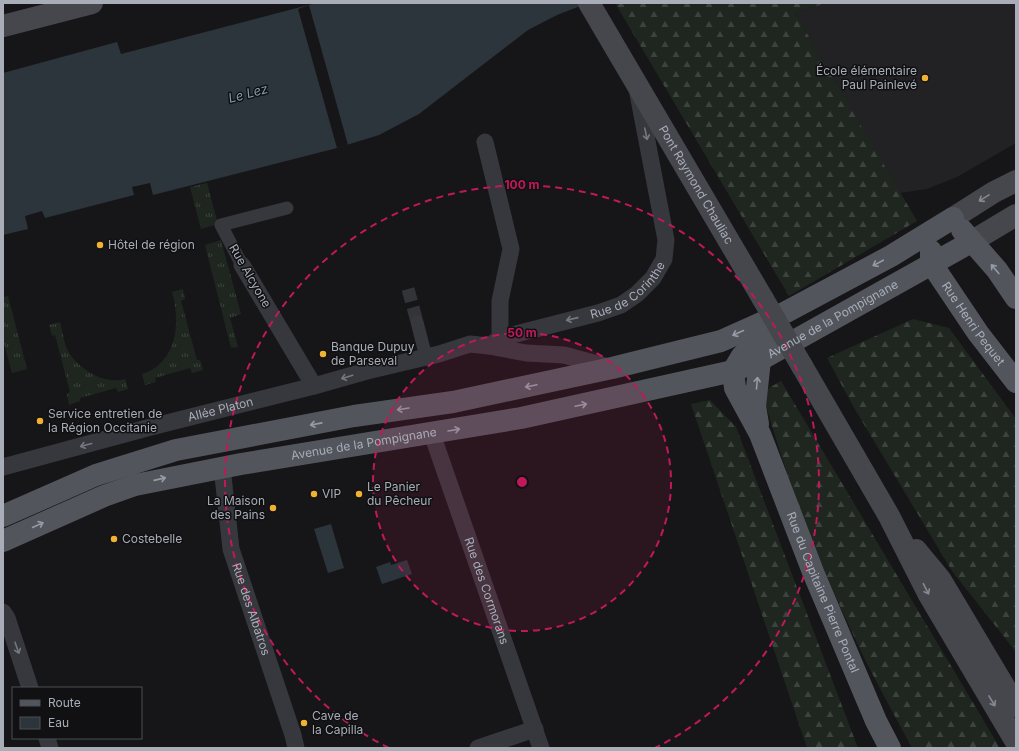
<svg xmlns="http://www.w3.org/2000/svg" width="1019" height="751" font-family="Inter,sans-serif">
  <defs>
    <pattern id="grass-tufts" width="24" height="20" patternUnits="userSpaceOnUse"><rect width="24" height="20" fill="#1e261f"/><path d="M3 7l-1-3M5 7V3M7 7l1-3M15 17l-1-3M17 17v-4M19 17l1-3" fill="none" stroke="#3c433d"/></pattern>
    <pattern id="forest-firs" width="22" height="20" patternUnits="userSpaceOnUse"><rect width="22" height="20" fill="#1e261f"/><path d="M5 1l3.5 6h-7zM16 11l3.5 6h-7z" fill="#3c433d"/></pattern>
  </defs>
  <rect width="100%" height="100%" fill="#161618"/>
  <path fill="#222225" d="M 826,3 L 1016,3 L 1016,143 L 957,177 L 927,189 L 900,193 L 795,13 Z"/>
  <path fill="url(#grass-tufts)" d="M 207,183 L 218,224 L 201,229 L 190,187 Z
    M 221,240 L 241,314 L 230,318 L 238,347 L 231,348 L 205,245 Z
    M 183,289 L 185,299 L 181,301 L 197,360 L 200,360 L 203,370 L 192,373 L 190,368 L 155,378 L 156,382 L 145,385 L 142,374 C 177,363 181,323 172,292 Z
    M 8,296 L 27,369 L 12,373 L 3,340 L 3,297 Z
    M 60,322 C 63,332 63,341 68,351 C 79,370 105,385 125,379 L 128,389 L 118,392 L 116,388 L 80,398 L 80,401 L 69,405 L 67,394 L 70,392 L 55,335 L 52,336 L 49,325 Z"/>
  <path fill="url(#forest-firs)" d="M 615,3 L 826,3 L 795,13 L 917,221 L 789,296 Z
    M 913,319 L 949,328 L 1016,419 L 1016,652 L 952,571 L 853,406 L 827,358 Z
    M 781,381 L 1000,748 L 912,748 C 892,710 870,672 852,632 C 815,555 785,474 762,392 Z
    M 710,400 L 736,427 L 858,748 L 807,748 L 691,404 Z"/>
  <path fill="#2c353c" d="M 316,3 L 588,3 L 557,15 L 528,30 L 419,114 L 379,135 L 337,148 L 153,195 L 150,183 L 132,187 L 134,195 L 45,218 L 42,211 L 25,216 L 28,229 L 3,235 L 3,73 L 117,42 L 121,54 Z
    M 331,524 L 344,568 L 328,573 L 314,529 Z
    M 407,560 L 412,574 L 382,584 L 376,567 L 390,562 L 391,565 Z"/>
  <path fill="#161618" d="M 309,5 L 348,145 L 337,148 L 298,9 Z"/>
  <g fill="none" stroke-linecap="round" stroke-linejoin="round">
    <path stroke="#333438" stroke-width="13" stroke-dasharray="13 6" stroke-linecap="butt" d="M 408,289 L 417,322"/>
    <path stroke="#37383d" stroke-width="13" d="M 242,265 L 221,225 L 287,208
      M 417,322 L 426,357"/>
    <g stroke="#37383d" stroke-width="17">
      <path d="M 485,142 L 511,249 L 500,301 L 500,338"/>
      <path d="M 242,265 L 314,386"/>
      <path d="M 489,346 L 526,353 L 564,355 L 612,368"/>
      <path id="s1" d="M 432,434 L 541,748"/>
      <path id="s2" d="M 3,467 L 147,428 L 314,386 L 367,371 L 439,354 L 470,344 L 489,346 L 500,338 L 598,313 L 621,305 L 637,294 L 653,278 L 664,259 L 666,240 L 638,94"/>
      <path id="s3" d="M 222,467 L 231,549 L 293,735 L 296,748"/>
      <path d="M 3,612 L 7,618 L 30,688"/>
      <path d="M 47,738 L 50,748"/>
      <path d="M 478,748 L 535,729"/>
    </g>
    <g stroke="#45474d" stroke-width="22">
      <path id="s4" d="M 589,3 L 763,299"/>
      <path d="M 3,26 L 92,3"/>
      <path d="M 953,218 L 994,192 L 1016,181"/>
      <path d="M 971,242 L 1016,215"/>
      <path d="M 802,366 L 889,516 L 929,595 L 1016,742"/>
      <path d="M 916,550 L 940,579 L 1016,706"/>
    </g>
    <g stroke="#53555c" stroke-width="22">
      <path d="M 962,230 L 997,270 L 1016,298"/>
      <path id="s5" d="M 931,251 L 931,263 L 978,333 L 1016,382"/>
      <path id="s6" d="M 775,323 L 742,356 L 733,371 L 735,388 L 760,434 L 813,572 L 876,721 L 890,748"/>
      <path d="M 758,424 L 755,406 L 760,360"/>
      <path d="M 3,516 L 96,475 L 176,450 L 354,416 L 453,402 L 612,368 L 721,341 L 786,312 L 891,256 L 953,218"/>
      <path id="s7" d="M 3,541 L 104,496 L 135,485 L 241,464 L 521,418 L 733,371 L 760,360 L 971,242"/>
    </g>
    <path stroke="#45474d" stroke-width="22" d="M 763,299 L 802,366"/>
  </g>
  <defs><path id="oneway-shaft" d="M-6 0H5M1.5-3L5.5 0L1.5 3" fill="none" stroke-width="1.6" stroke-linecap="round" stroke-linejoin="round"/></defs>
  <g stroke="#757881">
    <use href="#oneway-shaft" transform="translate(646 134) rotate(78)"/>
    <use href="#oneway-shaft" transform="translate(572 319) rotate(167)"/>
    <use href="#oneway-shaft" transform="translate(347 377) rotate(163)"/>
    <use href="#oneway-shaft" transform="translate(86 445) rotate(165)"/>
    <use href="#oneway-shaft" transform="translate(17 648) rotate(71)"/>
  </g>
  <g stroke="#858993">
    <use href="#oneway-shaft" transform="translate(984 198) rotate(148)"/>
    <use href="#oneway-shaft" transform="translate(926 589) rotate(63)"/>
    <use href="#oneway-shaft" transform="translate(992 701) rotate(59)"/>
  </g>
  <g stroke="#979ba6">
    <use href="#oneway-shaft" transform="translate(878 263) rotate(152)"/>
    <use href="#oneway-shaft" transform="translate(995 269) rotate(-130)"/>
    <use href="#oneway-shaft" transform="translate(738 333) rotate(156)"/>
    <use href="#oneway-shaft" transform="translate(757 383) rotate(-85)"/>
    <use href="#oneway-shaft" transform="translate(531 386) rotate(168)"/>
    <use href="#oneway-shaft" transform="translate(581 405) rotate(-12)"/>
    <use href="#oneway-shaft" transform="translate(403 409) rotate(171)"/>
    <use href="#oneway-shaft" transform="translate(316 424) rotate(169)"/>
    <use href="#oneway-shaft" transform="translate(454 430) rotate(-10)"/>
    <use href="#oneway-shaft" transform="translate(160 479) rotate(-13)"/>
    <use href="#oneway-shaft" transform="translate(38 525) rotate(-25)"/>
  </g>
  <circle cx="522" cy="482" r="149" fill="#c2185b" fill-opacity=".12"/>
  <g fill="none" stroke="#c2185b" stroke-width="2" stroke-dasharray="7 5">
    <circle cx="522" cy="482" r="149"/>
    <path d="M389 748A297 297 0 1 1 655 748"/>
  </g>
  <g fill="#f2b134" stroke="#111113" stroke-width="1.5">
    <circle cx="925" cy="78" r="4"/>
    <circle cx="100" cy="245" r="4"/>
    <circle cx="323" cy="354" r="4"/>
    <circle cx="40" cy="421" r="4"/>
    <circle cx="314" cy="494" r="4"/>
    <circle cx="359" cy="494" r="4"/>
    <circle cx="273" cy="508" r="4"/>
    <circle cx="114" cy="539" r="4"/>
    <circle cx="304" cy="723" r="4"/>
  </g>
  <g text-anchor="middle" stroke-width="3" stroke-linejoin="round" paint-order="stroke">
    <g font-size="12" fill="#a8adb8" stroke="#111113" text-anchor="start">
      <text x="917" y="75" text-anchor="end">École élémentaire<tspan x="917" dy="14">Paul Painlevé</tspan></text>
      <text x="108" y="249">Hôtel de région</text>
      <text x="331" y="351">Banque Dupuy<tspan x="331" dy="14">de Parseval</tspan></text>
      <text x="48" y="418">Service entretien de<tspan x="48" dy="14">la Région Occitanie</tspan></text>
      <text x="367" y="491">Le Panier<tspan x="367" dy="14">du Pêcheur</tspan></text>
      <text x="322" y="498">VIP</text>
      <text x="265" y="505" text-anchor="end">La Maison<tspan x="265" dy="14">des Pains</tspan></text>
      <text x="122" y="543">Costebelle</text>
      <text x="312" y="720">Cave de<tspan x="312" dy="14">la Capilla</tspan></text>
    </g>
    <g font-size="12" fill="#a8adb8" stroke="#111113">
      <text dy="4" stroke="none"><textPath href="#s4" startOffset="211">Pont Raymond Chauliac</textPath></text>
      <text transform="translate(250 276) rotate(60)" y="4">Rue Alcyone</text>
      <text dy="4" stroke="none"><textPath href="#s2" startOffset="655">Rue de Corinthe</textPath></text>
      <text dy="4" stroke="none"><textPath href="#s7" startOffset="865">Avenue de la Pompignane</textPath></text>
      <text dy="4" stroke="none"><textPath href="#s5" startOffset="86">Rue Henri Pequet</textPath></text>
      <text dy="4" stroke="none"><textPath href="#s2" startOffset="225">Allée Platon</textPath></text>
      <text dy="4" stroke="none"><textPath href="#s7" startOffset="376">Avenue de la Pompignane</textPath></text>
      <text dy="4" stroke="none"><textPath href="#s1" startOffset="166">Rue des Cormorans</textPath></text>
      <text dy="4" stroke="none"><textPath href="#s6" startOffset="304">Rue du Capitaine Pierre Pontal</textPath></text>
      <text dy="4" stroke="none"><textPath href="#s3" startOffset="146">Rue des Albatros</textPath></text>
    </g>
    <g font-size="13" font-style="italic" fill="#7f9bb3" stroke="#111113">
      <text transform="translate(248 93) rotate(-15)" y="5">Le Lez</text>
    </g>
  </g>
  <circle cx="522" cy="482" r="6" fill="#c2185b" stroke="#111113" stroke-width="2"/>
  <g font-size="12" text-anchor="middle" font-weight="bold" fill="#c2185b" stroke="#111113" stroke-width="3" stroke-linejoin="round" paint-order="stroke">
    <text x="522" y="189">100 m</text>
    <text x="522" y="337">50 m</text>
  </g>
  <rect width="1019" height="751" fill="none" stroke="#a8adb8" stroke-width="8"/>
  <rect x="12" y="687" width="130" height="52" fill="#111113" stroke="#4d4f55"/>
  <rect x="20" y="700" width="20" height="6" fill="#53555c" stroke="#4d4f55"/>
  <text x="48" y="707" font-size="12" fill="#a8adb8">Route</text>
  <rect x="20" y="717" width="20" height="12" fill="#2c353c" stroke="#4d4f55"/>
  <text x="48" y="727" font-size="12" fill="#a8adb8">Eau</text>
</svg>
